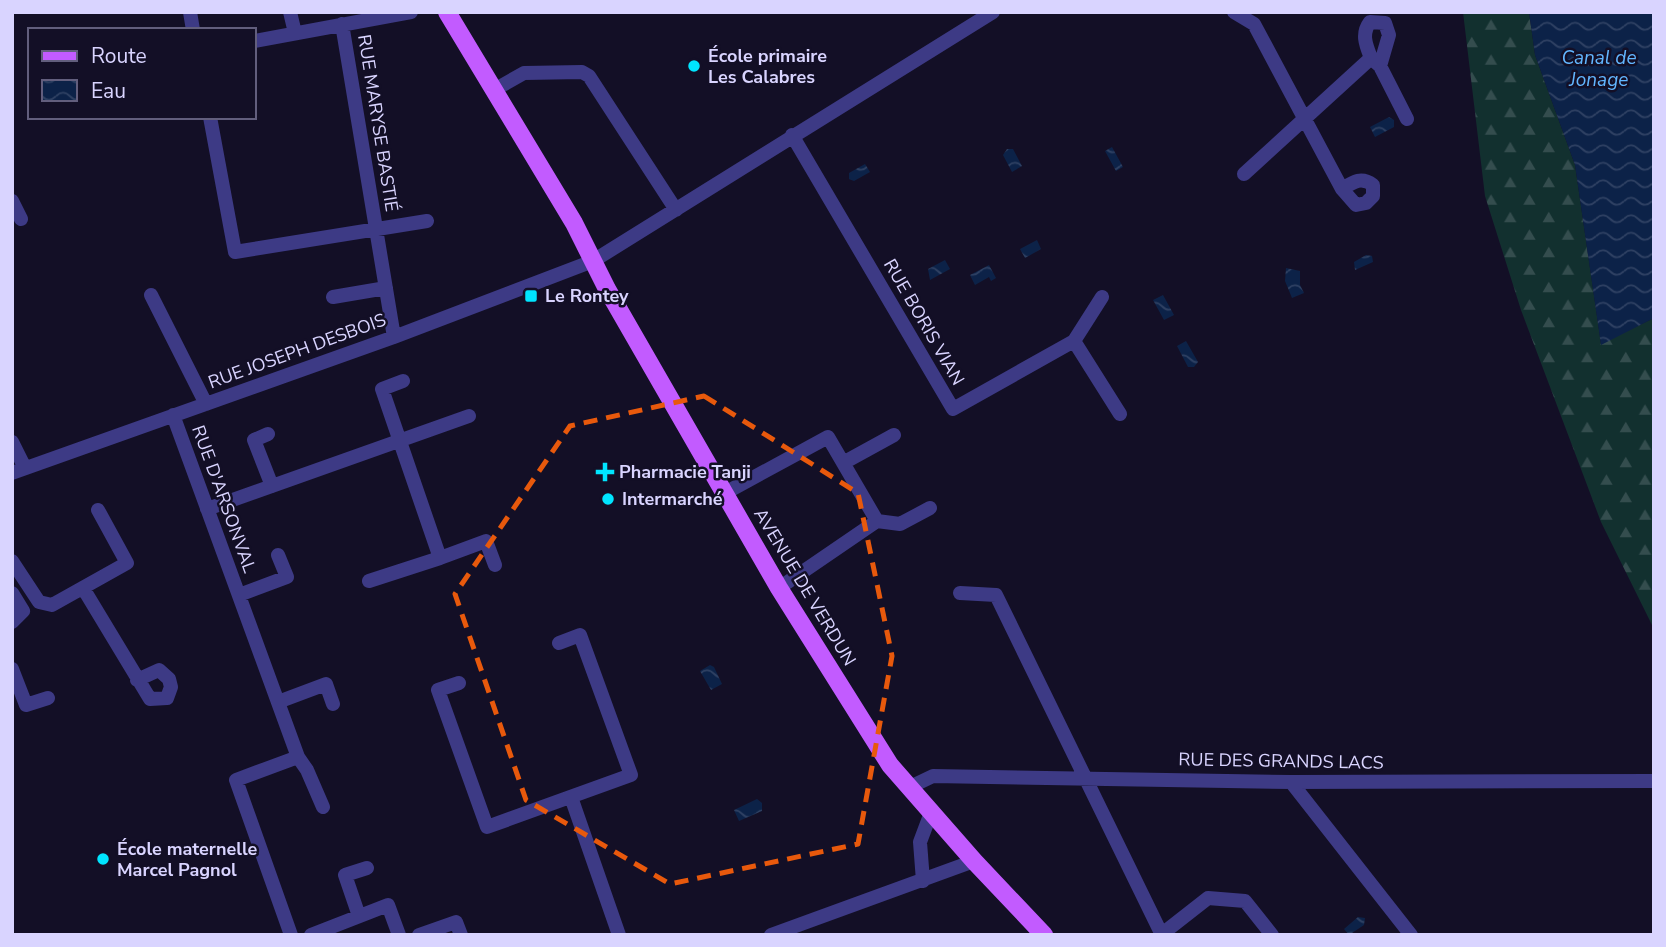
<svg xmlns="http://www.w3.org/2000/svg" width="1666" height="947" font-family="'Nunito Sans',sans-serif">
  <defs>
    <pattern id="forest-firs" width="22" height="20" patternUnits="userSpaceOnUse" patternTransform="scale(1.75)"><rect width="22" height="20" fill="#12302f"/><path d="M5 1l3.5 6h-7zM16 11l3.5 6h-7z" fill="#344d4e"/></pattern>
    <pattern id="water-waves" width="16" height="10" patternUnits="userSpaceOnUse" patternTransform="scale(1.75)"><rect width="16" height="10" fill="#0c2248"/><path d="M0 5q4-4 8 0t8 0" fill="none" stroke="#2f4163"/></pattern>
  </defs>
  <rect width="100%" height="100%" fill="#130f26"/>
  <path fill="url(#forest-firs)" d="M 1463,12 L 1529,12 L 1535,55 L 1575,165 L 1601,344 L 1654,318 L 1654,629 L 1601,522 L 1521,310 L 1485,196 Z"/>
  <path fill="url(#water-waves)" d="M 1529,12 L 1654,12 L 1654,318 L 1601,345 L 1575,165 L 1535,55 Z
    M 1389,117 L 1394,120 L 1394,127 L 1375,137 L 1370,127 Z
    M 1112,147 L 1123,167 L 1116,171 L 1105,151 Z
    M 1007,149 L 1013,149 L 1022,166 L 1012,172 L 1003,155 Z
    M 865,164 L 870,172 L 854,181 L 849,179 L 849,173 Z
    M 1037,240 L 1041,249 L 1025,258 L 1020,249 Z
    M 1366,255 L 1372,256 L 1373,262 L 1355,270 L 1354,262 Z
    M 945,260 L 950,269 L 930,280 L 928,269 Z
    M 989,265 L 996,278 L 991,281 L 989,277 L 975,285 L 970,275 Z
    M 1286,268 L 1300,271 L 1300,285 L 1304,293 L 1292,298 L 1285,281 Z
    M 1163,295 L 1174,315 L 1164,320 L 1153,300 Z
    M 1186,341 L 1198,362 L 1194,367 L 1188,367 L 1177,346 Z
    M 710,665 L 714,667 L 722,684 L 711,690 L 700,671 Z
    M 757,799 L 762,803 L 762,811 L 739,821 L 734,810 Z
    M 1358,917 L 1365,918 L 1364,925 L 1349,935 L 1344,929 Z"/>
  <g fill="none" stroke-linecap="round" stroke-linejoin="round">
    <path stroke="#3d3a85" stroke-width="14" d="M 190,12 L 193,30
      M 290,12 L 295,33
      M 1234,12 L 1254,24 L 1342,189 L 1356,205 L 1366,203 L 1373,196 L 1373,185 C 1361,176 1353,182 1342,189
      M 342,24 L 394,337
      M 254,41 L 411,12
      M 1371,58 C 1366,45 1361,34 1370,22 L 1385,23 L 1389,35 L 1380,66
      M 494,90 L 524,73 L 582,72 L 589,76 L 676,210
      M 210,117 L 235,252 L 427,221
      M 792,135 L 953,409 L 1074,341 L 1120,414
      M 1244,174 L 1371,58 L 1380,66 L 1407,119
      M 12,201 L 21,219
      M 151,295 L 206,404
      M 333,297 L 386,288
      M 1074,341 L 1102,297
      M 173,415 L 298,757 L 236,780 L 291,935
      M 268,434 L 254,440 L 272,486
      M 12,442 L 25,468
      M 843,463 L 894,435
      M 12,473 L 394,337 L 593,261 L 993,12
      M 725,493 L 828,437 L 877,521 L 779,588
      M 207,509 L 469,416
      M 877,521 L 900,524 L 930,508
      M 440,558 L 486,541 L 495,565
      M 12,561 L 39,602 L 52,605 L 127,563 L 98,510
      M 369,581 L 440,558 L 382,389 L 403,381
      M 83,588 L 150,699 L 167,698 L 171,687 L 169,679 L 159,670 L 137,680
      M 12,593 L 23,611 L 12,622
      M 960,593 L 996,595 L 1162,935
      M 239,595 L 287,577 L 278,555
      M 12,669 L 26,705 L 48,698
      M 459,683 L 438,690 L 487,827 L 631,775 L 580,635 L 559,643
      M 278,702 L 326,684 L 333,704
      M 298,757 L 307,770 L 323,807
      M 1291,782 L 1411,935
      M 910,787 L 933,776 L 1291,782 L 1654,781
      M 571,797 L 619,935
      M 923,881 L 920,842 L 932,810
      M 359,916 L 345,875 L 367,868
      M 1162,934 L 1208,898 L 1245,901 L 1272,935
      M 311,935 L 388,905 L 399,935
      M 419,935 L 456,922 L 461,935
      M 771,935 L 974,861"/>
    <path stroke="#c25bff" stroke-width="18" d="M 447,12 L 574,223 L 607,289 L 779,588 L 890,765 L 974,861 L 1044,935"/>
  </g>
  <path fill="none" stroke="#e8590c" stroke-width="5" stroke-dasharray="14 9" stroke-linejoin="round" d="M 704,396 L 858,493 L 892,656 L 858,844 L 670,884 L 526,800 L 455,594 L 570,426 Z"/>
  <g fill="#00e5ff" stroke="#130f26" stroke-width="2.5">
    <circle cx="694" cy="66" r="7"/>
    <rect x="524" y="289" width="14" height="14" rx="3.5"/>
    <path d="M601.5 461.5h7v7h7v7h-7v7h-7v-7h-7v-7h7z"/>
    <circle cx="608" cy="499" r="7"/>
    <circle cx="103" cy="859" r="7"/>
  </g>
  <g text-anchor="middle" stroke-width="5" stroke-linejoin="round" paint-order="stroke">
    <g font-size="18" font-weight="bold" fill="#d9d4ff" stroke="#130f26" text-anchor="start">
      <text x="708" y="62">École primaire<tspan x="708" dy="21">Les Calabres</tspan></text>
      <text x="545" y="302">Le Rontey</text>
      <text x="619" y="478">Pharmacie Tanji</text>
      <text x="622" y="505">Intermarché</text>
      <text x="117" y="855">École maternelle<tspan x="117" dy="21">Marcel Pagnol</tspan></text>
    </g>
    <g font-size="18" fill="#d9d4ff" stroke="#130f26">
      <text transform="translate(378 123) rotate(81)" y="6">RUE MARYSE BASTIÉ</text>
      <text transform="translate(924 322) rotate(60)" y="6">RUE BORIS VIAN</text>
      <text transform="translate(297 351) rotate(-20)" y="6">RUE JOSEPH DESBOIS</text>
      <text transform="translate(224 499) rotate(70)" y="6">RUE D'ARSONVAL</text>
      <text transform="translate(805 587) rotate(59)" y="6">AVENUE DE VERDUN</text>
      <text transform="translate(1281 761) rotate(1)" y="6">RUE DES GRANDS LACS</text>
    </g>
    <g font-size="19" font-style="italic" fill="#62b6ff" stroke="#130f26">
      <text x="1599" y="64">Canal de<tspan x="1599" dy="22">Jonage</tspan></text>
    </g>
  </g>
  <rect width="1666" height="947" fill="none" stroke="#d9d4ff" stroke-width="28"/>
  <rect x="28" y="28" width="228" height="91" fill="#130f26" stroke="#625e7d" stroke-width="2"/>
  <rect x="42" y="51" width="35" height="10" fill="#c25bff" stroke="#625e7d" stroke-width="2"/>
  <text x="91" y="63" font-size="21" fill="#d9d4ff">Route</text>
  <rect x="42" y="80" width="35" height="21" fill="url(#water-waves)" stroke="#625e7d" stroke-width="2"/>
  <text x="91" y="98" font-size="21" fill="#d9d4ff">Eau</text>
</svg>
